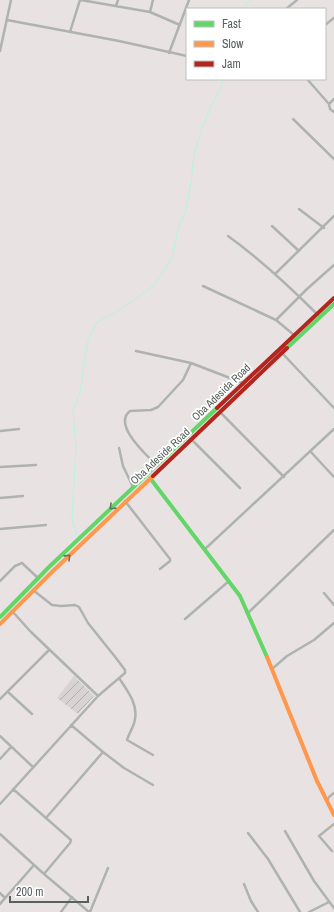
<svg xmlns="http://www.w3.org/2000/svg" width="334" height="912" font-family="'Archivo Narrow',sans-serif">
  <defs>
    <pattern id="industrial-furrows" width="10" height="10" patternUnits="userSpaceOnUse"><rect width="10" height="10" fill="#d9d2d2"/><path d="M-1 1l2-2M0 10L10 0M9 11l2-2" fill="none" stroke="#b3aeae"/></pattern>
  </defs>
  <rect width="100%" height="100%" fill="#e9e2e2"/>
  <path fill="url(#industrial-furrows)" d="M 74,676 L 94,696 L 78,714 L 57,698 Z"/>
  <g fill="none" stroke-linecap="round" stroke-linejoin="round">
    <path stroke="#b3f6df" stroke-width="1" d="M 244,9 L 249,0
      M 77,536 L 72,519 L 76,447 L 73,411 L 80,392 L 88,341 L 96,323 L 123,308 L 154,285 L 164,271 L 173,255 L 178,229 L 186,210 L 191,183 L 194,154 L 202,128 L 211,106 L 221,87 L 223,79"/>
    <path stroke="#aeb3b1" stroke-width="2.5" d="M 81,0 L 150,12 L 180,25
      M 116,6 L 118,0
      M 286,9 L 297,0
      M 150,12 L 153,0
      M 7,20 L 119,41 L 187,56
      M 325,25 L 334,18
      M 70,32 L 80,0
      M 0,51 L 11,0
      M 169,53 L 189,0
      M 307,79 L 329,104 L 330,109 L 334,112
      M 329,104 L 334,99
      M 293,119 L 334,159
      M 299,209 L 324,228
      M 272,226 L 299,251
      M 228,236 C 260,259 290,287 318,315
      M 275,274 L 334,216
      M 203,286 L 276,320 L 294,335
      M 276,320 L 307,289 L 334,265
      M 136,351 L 191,363 L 243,383 L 246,387
      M 282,353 L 334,408
      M 220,412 L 284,477
      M 0,431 L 19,429
      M 191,439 L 240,488
      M 119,448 L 123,466 L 133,487
      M 310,451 L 334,477
      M 157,466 C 147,455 112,425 130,411 L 151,410 L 158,407 L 183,380 L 191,363
      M 0,467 L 36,465
      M 0,498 L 23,496
      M 125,501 L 170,559 L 170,561 L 160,569
      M 0,529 L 46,525
      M 205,549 L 334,429
      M 0,581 L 15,566 L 22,563 L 38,578
      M 324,593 L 334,605
      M 12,611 L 31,632 L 98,696
      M 249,612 L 334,530
      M 185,619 L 229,581
      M 272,669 L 287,656 L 314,640 L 334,623
      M 119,678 C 127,690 138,704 135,719 C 134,727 129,733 127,740 L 153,755
      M 8,692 L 32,714
      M 0,699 L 49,650
      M 71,725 L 103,752 L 124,768 L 153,785
      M 0,736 L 33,767
      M 0,759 L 11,747
      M 13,789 L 71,840 L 70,843 L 44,874
      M 327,801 L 329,797 L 334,793
      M 0,804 L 98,696 L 125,673 L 125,670 L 116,658 L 88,623 L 79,607 L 75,605 L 61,606 L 52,605 L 33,590
      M 46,818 L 103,752
      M 285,831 L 314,881 L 334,908
      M 248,833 L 268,859 L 300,912
      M 0,834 L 44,874 L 89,912
      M 332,851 L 319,836 L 334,824
      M 244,884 L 251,901 L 258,912
      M 0,893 L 5,898
      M 0,904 L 34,865
      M 61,912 L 72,897
      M 90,912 L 108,868
      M 309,912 L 329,902"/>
    <path stroke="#63d668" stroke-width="4" d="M 287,348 L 334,304
      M 150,478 L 240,596 L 267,657
      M 0,617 L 49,567 L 217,408"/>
    <path stroke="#ff974d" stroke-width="4" d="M 0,624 L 53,571 L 153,476
      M 267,657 L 317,781 L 334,815"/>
    <path stroke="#b3261e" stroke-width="4" d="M 217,408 L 334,298
      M 153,476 L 287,348"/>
  </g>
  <defs><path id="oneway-chevron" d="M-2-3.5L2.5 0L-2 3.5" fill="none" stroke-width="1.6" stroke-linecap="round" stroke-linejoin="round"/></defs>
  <g stroke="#5a7861">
    <use href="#oneway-chevron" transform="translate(112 507) rotate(136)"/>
    <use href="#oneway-chevron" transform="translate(68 557) rotate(-44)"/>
  </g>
  <g text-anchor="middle" stroke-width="3.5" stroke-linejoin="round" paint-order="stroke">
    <g font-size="11" fill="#58615f" stroke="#fff">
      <text transform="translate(221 392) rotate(-44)" y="4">Oba Adesida Road</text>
      <text transform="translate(160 456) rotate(-43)" y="4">Oba Adeside Road</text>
    </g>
  </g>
  <rect x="186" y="8" width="140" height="72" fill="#ffffff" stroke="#bcc0bf"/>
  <rect x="194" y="21" width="20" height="6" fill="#63d668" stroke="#bcc0bf"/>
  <text x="222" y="28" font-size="12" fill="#58615f">Fast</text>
  <rect x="194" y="41" width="20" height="6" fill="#ff974d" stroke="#bcc0bf"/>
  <text x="222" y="48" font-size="12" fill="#58615f">Slow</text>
  <rect x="194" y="61" width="20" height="6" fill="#b3261e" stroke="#bcc0bf"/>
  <text x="222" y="68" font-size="12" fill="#58615f">Jam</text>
  <path d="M10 896v6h78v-6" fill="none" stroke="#58615f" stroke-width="2"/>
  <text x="16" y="896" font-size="12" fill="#58615f" stroke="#ffffff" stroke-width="3" paint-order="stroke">200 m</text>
</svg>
